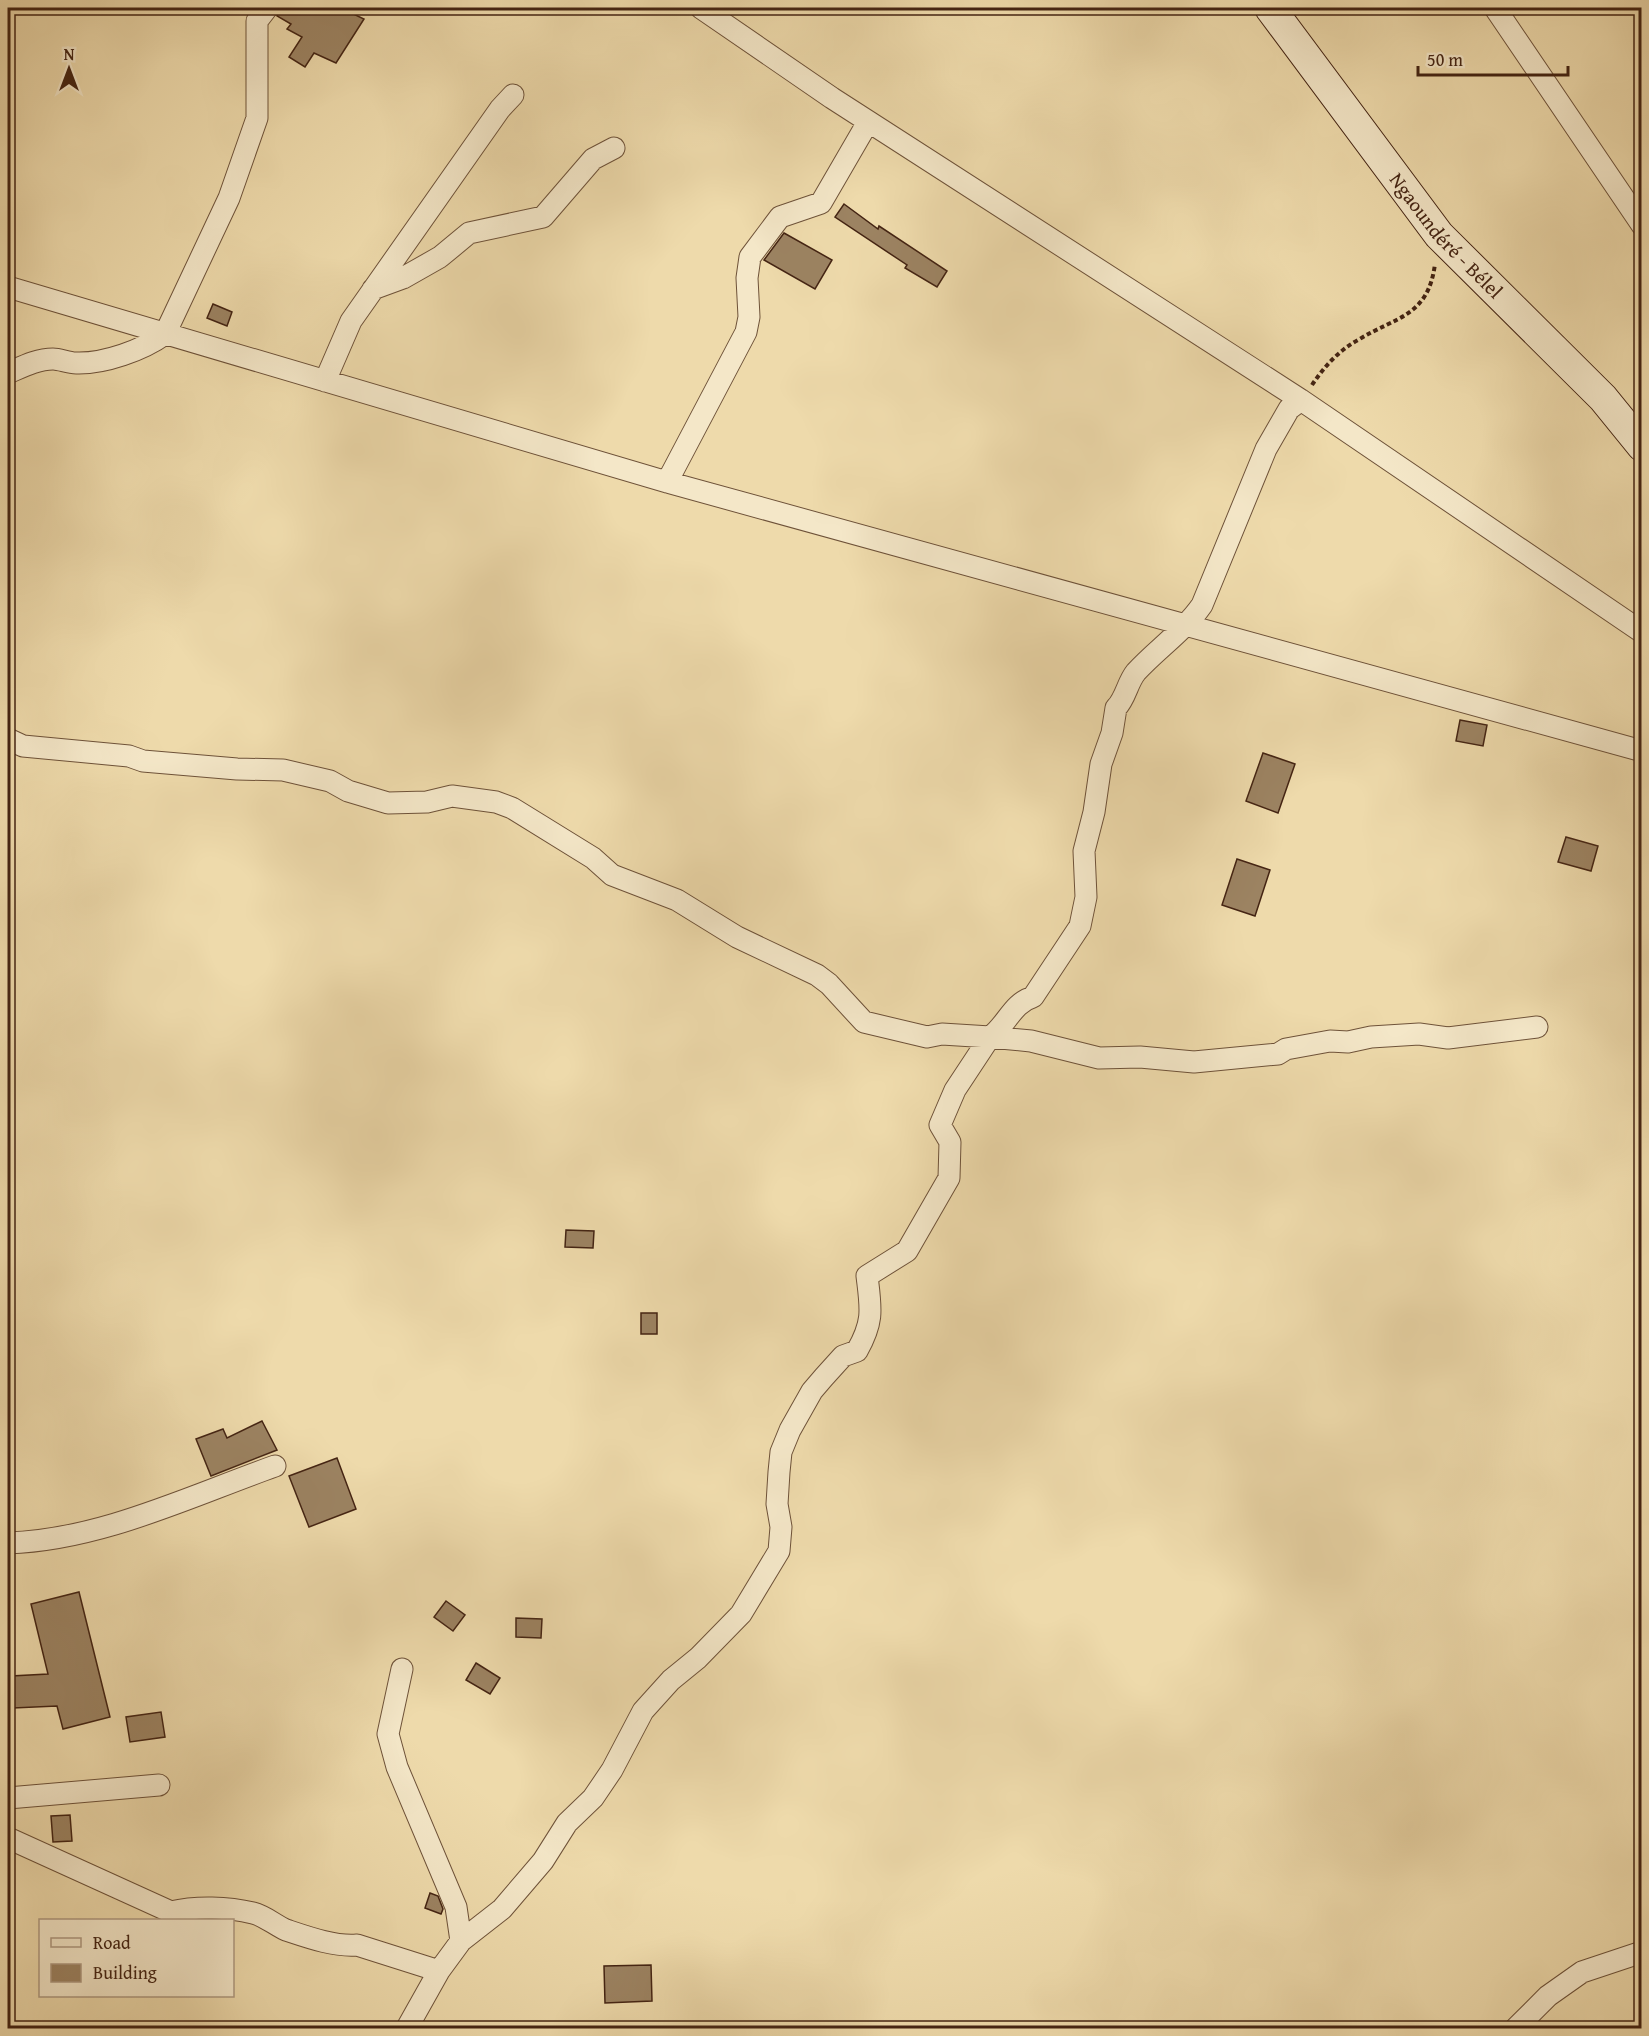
<svg xmlns="http://www.w3.org/2000/svg" width="1649" height="2036" font-family="'Gentium Book Plus',serif">
  <rect width="100%" height="100%" fill="#eedaab"/>
  <filter id="stains"><feTurbulence type="fractalNoise" baseFrequency=".00333" numOctaves="4"/><feColorMatrix values="0 0 0 0 .2 0 0 0 0 .09 0 0 0 0 .02 0 0 0 .5 -.17"/></filter>
  <radialGradient id="worn" r=".72"><stop offset=".6" stop-color="#630" stop-opacity="0"/><stop offset="1" stop-color="#630" stop-opacity=".3"/></radialGradient>
  <path fill="#9c8362" stroke="#442413" stroke-width="1.5" d="M 279,8 L 341,8 L 364,19 L 336,63 L 314,53 L 305,67 L 289,57 L 302,37 L 287,29 L 291,24 L 277,16 Z
    M 844,204 L 878,229 L 879,226 L 947,271 L 937,287 L 905,268 L 907,265 L 835,217 Z
    M 784,233 L 832,260 L 815,289 L 764,260 Z
    M 213,304 L 232,312 L 227,326 L 207,318 Z
    M 1460,720 L 1487,725 L 1483,746 L 1456,741 Z
    M 1263,753 L 1295,764 L 1278,813 L 1246,801 Z
    M 1566,837 L 1598,846 L 1591,871 L 1558,862 Z
    M 1237,859 L 1270,870 L 1255,916 L 1222,905 Z
    M 566,1230 L 594,1231 L 593,1248 L 565,1247 Z
    M 641,1313 L 657,1313 L 657,1334 L 641,1334 Z
    M 262,1421 L 277,1450 L 211,1476 L 196,1439 L 223,1429 L 227,1438 Z
    M 337,1458 L 356,1509 L 309,1527 L 289,1476 Z
    M 79,1592 L 110,1717 L 63,1729 L 57,1706 L 13,1708 L 11,1676 L 48,1674 L 31,1604 Z
    M 446,1601 L 465,1615 L 453,1631 L 434,1617 Z
    M 516,1618 L 542,1619 L 541,1638 L 516,1637 Z
    M 476,1663 L 500,1678 L 490,1694 L 466,1680 Z
    M 161,1712 L 165,1737 L 130,1742 L 126,1717 Z
    M 70,1815 L 72,1841 L 53,1842 L 51,1816 Z
    M 430,1893 L 438,1896 L 443,1909 L 441,1914 L 425,1908 Z
    M 651,1965 L 652,2001 L 605,2003 L 604,1966 Z"/>
  <g fill="none" stroke-linecap="round" stroke-linejoin="round">
    <defs>
      <path id="street" d="M 701,8 L 832,98 L 1301,400 L 1642,632
        M 1495,8 L 1642,225
        M 8,287 L 667,482 L 1642,751
        M 373,289 L 403,278 L 440,257 L 469,233 L 543,217 L 593,159 L 614,148
        M 8,373 C 22,367 37,359 53,359 C 60,359 68,363 76,363 C 104,364 143,350 165,334 L 229,198 L 257,118 L 257,21 L 267,8
        M 325,381 L 351,321 L 500,109 L 513,95
        M 667,482 L 746,332 L 749,317 L 747,278 L 750,257 L 780,217 L 821,203 L 868,122
        M 8,739 L 23,746 L 129,756 L 143,761 L 237,769 L 283,770 L 330,781 L 348,791 L 388,803 L 427,802 L 452,796 L 496,802 L 512,808 L 593,858 L 612,875 L 677,900 L 737,937 L 817,975 L 829,984 L 864,1022 L 927,1037 L 942,1034 L 990,1037 C 1007,1025 1012,1003 1033,997 L 1080,926 L 1086,897 L 1084,851 L 1094,812 L 1101,764 L 1112,733 L 1116,708 C 1126,698 1127,683 1136,672 C 1157,649 1184,631 1202,605 L 1266,449 L 1289,409 L 1301,400
        M 8,1543 C 100,1540 188,1497 275,1466
        M 402,1669 L 388,1734 L 397,1767 L 456,1907 L 461,1941
        M 8,1798 L 159,1785
        M 8,1838 L 171,1912 C 196,1906 228,1907 253,1913 C 265,1916 275,1925 286,1930 C 307,1937 335,1947 357,1945 L 439,1971
        M 407,2028 L 439,1971 L 461,1941 L 502,1909 L 543,1861 L 567,1823 L 593,1798 L 612,1770 L 643,1711 L 671,1680 L 698,1658 L 741,1614 L 779,1551 L 781,1527 L 777,1504 L 779,1472 L 781,1452 L 790,1430 L 812,1391 L 824,1377 L 843,1356 L 857,1351 C 874,1321 871,1309 867,1276 L 907,1251 L 949,1178 L 950,1142 L 940,1125 L 955,1090 L 990,1037 L 1031,1041 L 1099,1058 L 1140,1057 L 1194,1062 L 1278,1054 L 1286,1049 L 1330,1041 L 1348,1042 L 1371,1037 L 1419,1034 L 1448,1038 L 1537,1027
        M 1516,2028 L 1548,1996 L 1582,1972 L 1642,1952"/>
      <g id="secondary">
        <path id="s1" d="M 1270,8 L 1439,235 L 1603,398 L 1642,446"/>
      </g>
    </defs>
    <use href="#street" stroke="#6e5239" stroke-width="23"/>
    <use href="#secondary" stroke="#442413" stroke-width="32"/>
    <path stroke="#442413" stroke-width="4" stroke-dasharray="4.5 3" stroke-linecap="butt" d="M 1312,385 C 1324,367 1338,351 1358,340 C 1397,316 1428,317 1435,264"/>
    <use href="#street" stroke="#f4e7c8" stroke-width="21"/>
    <use href="#secondary" stroke="#f4e7c8" stroke-width="30"/>
  </g>
  <g text-anchor="middle" stroke-width="4.5" stroke-linejoin="round" paint-order="stroke">
    <g font-size="20" fill="#442413" stroke="#f4e7c8">
      <text dy="7" stroke="none"><textPath href="#s1" startOffset="288">Ngaoundéré - Bélel</textPath></text>
    </g>
  </g>
  <rect width="1649" height="2036" fill="none" stroke="#eedaab" stroke-width="30"/>
  <rect x="9" y="9" width="1631" height="2018" fill="none" stroke="#442413" stroke-width="3"/>
  <rect x="15" y="15" width="1619" height="2006" fill="none" stroke="#442413" stroke-width="1.5"/>
  <rect x="39" y="1919" width="195" height="78" fill="#f4e7c8" stroke="#ae9980" stroke-width="1.5"/>
  <rect x="51" y="1938" width="30" height="9" fill="#f4e7c8" stroke="#ae9980" stroke-width="1.5"/>
  <text x="93" y="1949" font-size="18" fill="#442413">Road</text>
  <rect x="51" y="1964" width="30" height="18" fill="#9c8362" stroke="#ae9980" stroke-width="1.5"/>
  <text x="93" y="1979" font-size="18" fill="#442413">Building</text>
  <g transform="translate(69 69)" stroke="#f4e7c8" stroke-width="4.5" paint-order="stroke">
  <path d="M0-4.5L10 22L0 15L-10 22Z" fill="#442413"/>
  <text y="-9" font-size="16" font-weight="bold" text-anchor="middle" fill="#442413">N</text>
  </g>
  <path d="M1418 66v9h150v-9" fill="none" stroke="#442413" stroke-width="3"/>
  <text x="1427" y="66" font-size="18" fill="#442413" stroke="#f4e7c8" stroke-width="4.5" paint-order="stroke">50 m</text>
  <rect width="100%" height="100%" filter="url(#stains)"/>
  <rect width="100%" height="100%" fill="url(#worn)"/>
</svg>
